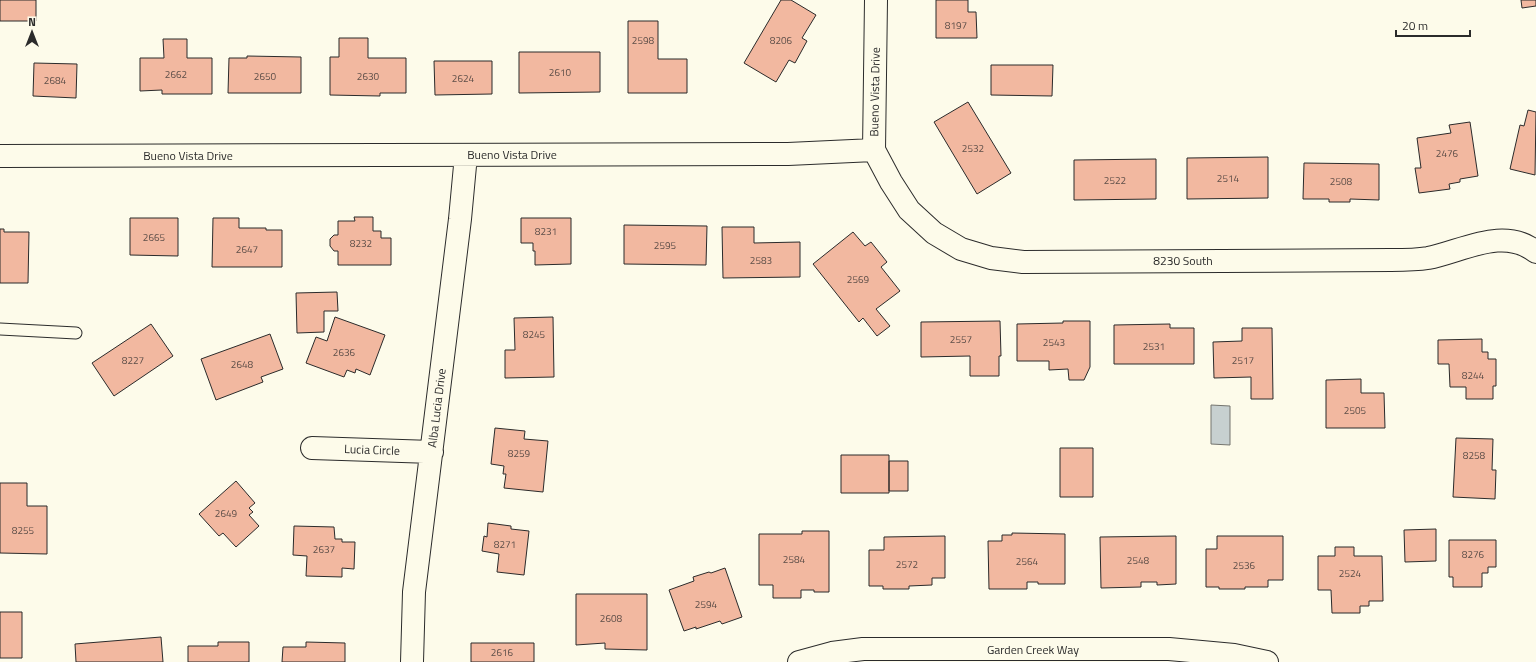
<svg xmlns="http://www.w3.org/2000/svg" width="1536" height="662" font-family="'Titillium Web',sans-serif">
  <rect width="100%" height="100%" fill="#fdfbea"/>
  <path fill="#c7d0d0" stroke="#74746e" d="M 1211,405 L 1230,406 L 1230,445 L 1211,444 Z"/>
  <path fill="#f2b8a0" stroke="#2b2b2b" d="M 0,0 L 36,0 L 36,21 L 0,21 Z
    M 781,0 L 791,0 L 816,15 L 802,38 L 807,41 L 795,63 L 789,60 L 776,82 L 744,63 Z
    M 936,0 L 968,0 L 968,12 L 976,12 L 977,38 L 936,38 Z
    M 1521,0 L 1536,0 L 1536,6 L 1522,8 Z
    M 628,21 L 658,21 L 658,59 L 687,59 L 687,93 L 628,93 Z
    M 339,38 L 368,38 L 368,58 L 406,58 L 406,93 L 380,93 L 380,96 L 330,95 L 330,57 L 339,57 Z
    M 163,39 L 187,39 L 187,58 L 212,58 L 212,94 L 162,94 L 162,90 L 140,91 L 140,58 L 164,58 Z
    M 519,52 L 600,52 L 600,92 L 519,93 Z
    M 247,56 L 301,57 L 301,93 L 228,93 L 229,58 L 247,58 Z
    M 434,61 L 492,61 L 492,94 L 435,95 Z
    M 34,63 L 77,64 L 76,98 L 33,96 Z
    M 991,65 L 1053,65 L 1052,96 L 991,95 Z
    M 968,102 L 1011,173 L 977,194 L 934,122 Z
    M 1528,110 L 1536,112 L 1535,175 L 1510,169 L 1520,125 L 1524,126 Z
    M 1470,122 L 1478,176 L 1460,179 L 1460,182 L 1449,184 L 1450,189 L 1419,193 L 1415,168 L 1421,168 L 1417,138 L 1451,133 L 1449,125 Z
    M 1268,157 L 1268,198 L 1187,199 L 1187,158 Z
    M 1156,159 L 1156,199 L 1074,200 L 1074,160 Z
    M 1304,163 L 1379,164 L 1379,200 L 1350,199 L 1350,202 L 1329,202 L 1329,199 L 1303,199 Z
    M 354,217 L 373,217 L 373,231 L 381,231 L 381,238 L 391,238 L 391,265 L 338,265 L 338,251 L 334,251 L 330,246 L 330,239 L 334,235 L 338,235 L 338,221 L 355,221 Z
    M 130,218 L 178,218 L 178,256 L 130,255 Z
    M 213,218 L 239,218 L 239,228 L 266,228 L 266,230 L 282,230 L 282,267 L 212,267 Z
    M 521,218 L 571,218 L 571,264 L 535,265 L 535,251 L 533,251 L 533,243 L 521,243 Z
    M 624,225 L 707,226 L 706,265 L 624,264 Z
    M 722,227 L 754,227 L 754,243 L 800,242 L 800,277 L 723,278 Z
    M 0,229 L 4,229 L 4,232 L 29,232 L 28,283 L 0,283 Z
    M 853,232 L 865,246 L 871,242 L 887,262 L 881,267 L 900,291 L 876,309 L 890,326 L 877,336 L 863,318 L 859,322 L 813,264 Z
    M 337,292 L 338,311 L 324,311 L 324,332 L 297,333 L 296,293 Z
    M 335,317 L 385,335 L 370,375 L 356,369 L 355,373 L 347,370 L 344,377 L 306,363 L 316,337 L 327,341 Z
    M 553,317 L 554,377 L 505,378 L 505,350 L 515,350 L 514,318 Z
    M 1000,321 L 1001,356 L 999,356 L 999,376 L 970,376 L 970,356 L 921,357 L 921,322 Z
    M 1063,321 L 1090,321 L 1090,367 L 1084,380 L 1069,380 L 1068,369 L 1049,370 L 1049,361 L 1017,361 L 1017,324 L 1063,323 Z
    M 151,324 L 173,356 L 114,396 L 92,363 Z
    M 1170,324 L 1170,328 L 1194,328 L 1194,364 L 1114,364 L 1114,325 Z
    M 1242,328 L 1272,328 L 1273,399 L 1251,399 L 1251,377 L 1214,378 L 1213,342 L 1242,341 Z
    M 270,334 L 283,369 L 261,377 L 263,382 L 216,400 L 201,359 Z
    M 1482,339 L 1482,352 L 1488,352 L 1488,359 L 1496,359 L 1496,386 L 1493,386 L 1493,399 L 1466,399 L 1466,387 L 1450,387 L 1449,364 L 1438,364 L 1438,340 Z
    M 1361,379 L 1361,393 L 1384,393 L 1385,428 L 1326,428 L 1326,380 Z
    M 495,428 L 525,431 L 524,439 L 548,441 L 543,492 L 504,488 L 506,474 L 503,474 L 504,466 L 491,464 Z
    M 1456,438 L 1493,439 L 1492,470 L 1496,470 L 1495,499 L 1453,497 Z
    M 1060,448 L 1093,448 L 1093,497 L 1060,497 Z
    M 841,455 L 889,455 L 889,493 L 841,493 Z
    M 889,461 L 908,461 L 908,491 L 889,491 Z
    M 236,481 L 255,503 L 249,508 L 253,512 L 249,515 L 259,526 L 236,547 L 223,533 L 219,536 L 199,514 Z
    M 0,483 L 27,483 L 27,506 L 47,506 L 47,554 L 0,553 Z
    M 488,523 L 511,526 L 511,529 L 529,531 L 524,575 L 497,572 L 499,554 L 482,551 L 484,536 L 487,537 Z
    M 294,526 L 334,527 L 335,539 L 342,539 L 342,542 L 355,542 L 354,569 L 342,568 L 342,577 L 306,576 L 307,556 L 293,555 Z
    M 1436,529 L 1436,561 L 1405,562 L 1404,530 Z
    M 802,531 L 829,531 L 829,592 L 814,592 L 814,590 L 801,590 L 801,598 L 773,598 L 773,585 L 759,585 L 759,534 L 802,534 Z
    M 1012,533 L 1065,534 L 1065,584 L 1038,584 L 1038,582 L 1027,582 L 1027,589 L 989,589 L 988,541 L 1002,541 L 1002,535 L 1012,535 Z
    M 945,536 L 945,578 L 932,578 L 932,585 L 909,586 L 909,589 L 883,589 L 883,586 L 869,586 L 869,550 L 884,550 L 884,537 Z
    M 1176,536 L 1176,584 L 1157,585 L 1157,582 L 1141,582 L 1141,587 L 1101,588 L 1100,537 Z
    M 1217,536 L 1283,536 L 1283,580 L 1268,580 L 1268,587 L 1245,587 L 1245,589 L 1219,589 L 1219,587 L 1206,587 L 1206,549 L 1217,549 Z
    M 1449,540 L 1496,540 L 1496,567 L 1488,567 L 1488,573 L 1482,573 L 1482,587 L 1453,587 L 1453,577 L 1449,577 Z
    M 1335,547 L 1354,547 L 1354,556 L 1382,556 L 1383,601 L 1369,601 L 1369,606 L 1360,606 L 1360,613 L 1332,613 L 1331,590 L 1318,590 L 1318,556 L 1335,556 Z
    M 725,568 L 742,617 L 722,624 L 720,621 L 696,629 L 696,627 L 684,631 L 669,590 L 694,581 L 693,577 L 709,572 L 711,573 Z
    M 576,594 L 647,594 L 647,650 L 605,649 L 605,643 L 576,645 Z
    M 0,612 L 22,612 L 22,658 L 0,658 Z
    M 161,637 L 163,662 L 76,662 L 75,644 Z
    M 218,642 L 249,642 L 249,662 L 188,662 L 188,646 L 218,646 Z
    M 306,642 L 345,643 L 345,662 L 282,662 L 283,647 L 306,647 Z
    M 471,643 L 534,643 L 534,662 L 471,662 Z"/>
  <g fill="none" stroke-linecap="round" stroke-linejoin="round">
    <defs>
      <path id="lane" d="M 0,329 L 76,333"/>
      <path id="street" d="M 876,0 L 874,150 L 891,182 L 909,210 L 934,233 L 961,249 L 991,258 L 1023,262 L 1391,260 C 1403,260 1416,260 1428,258 C 1463,251 1504,226 1536,252
        M 0,156 L 788,154 L 874,150
        M 312,448 L 432,452
        M 412,662 L 414,592 L 460,219 L 466,155
        M 799,662 L 832,653 L 863,649 L 1169,649 L 1234,655 L 1267,662"/>
    </defs>
    <use href="#lane" stroke="#2b2b2b" stroke-width="13"/>
    <use href="#street" stroke="#2b2b2b" stroke-width="24"/>
    <use href="#lane" stroke="#fdfbea" stroke-width="11"/>
    <use href="#street" stroke="#fdfbea" stroke-width="22"/>
  </g>
  <g text-anchor="middle" stroke-width="3" stroke-linejoin="round" paint-order="stroke">
    <g font-size="10" fill="#5d4e48">
      <text x="956" y="29">8197</text>
      <text x="643" y="44">2598</text>
      <text x="781" y="44">8206</text>
      <text x="560" y="76">2610</text>
      <text x="176" y="78">2662</text>
      <text x="265" y="80">2650</text>
      <text x="368" y="80">2630</text>
      <text x="463" y="82">2624</text>
      <text x="55" y="84">2684</text>
      <text x="973" y="152">2532</text>
      <text x="1447" y="157">2476</text>
      <text x="1228" y="182">2514</text>
      <text x="1115" y="184">2522</text>
      <text x="1341" y="185">2508</text>
      <text x="546" y="235">8231</text>
      <text x="154" y="241">2665</text>
      <text x="361" y="247">8232</text>
      <text x="665" y="249">2595</text>
      <text x="247" y="253">2647</text>
      <text x="761" y="264">2583</text>
      <text x="858" y="283">2569</text>
      <text x="534" y="338">8245</text>
      <text x="961" y="343">2557</text>
      <text x="1054" y="346">2543</text>
      <text x="1154" y="350">2531</text>
      <text x="344" y="356">2636</text>
      <text x="133" y="364">8227</text>
      <text x="1243" y="364">2517</text>
      <text x="242" y="368">2648</text>
      <text x="1473" y="379">8244</text>
      <text x="1355" y="414">2505</text>
      <text x="519" y="457">8259</text>
      <text x="1474" y="459">8258</text>
      <text x="226" y="517">2649</text>
      <text x="23" y="534">8255</text>
      <text x="505" y="548">8271</text>
      <text x="324" y="553">2637</text>
      <text x="1473" y="558">8276</text>
      <text x="794" y="563">2584</text>
      <text x="1138" y="564">2548</text>
      <text x="1027" y="565">2564</text>
      <text x="907" y="568">2572</text>
      <text x="1244" y="569">2536</text>
      <text x="1350" y="577">2524</text>
      <text x="706" y="608">2594</text>
      <text x="611" y="622">2608</text>
      <text x="502" y="656">2616</text>
    </g>
    <g font-size="12" fill="#2b2b2b" stroke="#fdfbea">
      <text transform="translate(875 92) rotate(-89)" y="4">Bueno Vista Drive</text>
      <text x="512" y="159">Bueno Vista Drive</text>
      <text x="188" y="160">Bueno Vista Drive</text>
      <text x="1183" y="265">8230 South</text>
      <text transform="translate(437 408) rotate(-83)" y="4">Alba Lucia Drive</text>
      <text transform="translate(372 450) rotate(2)" y="4">Lucia Circle</text>
      <text x="1033" y="654">Garden Creek Way</text>
    </g>
  </g>
  <g transform="translate(32 32)" stroke="#fdfbea" stroke-width="3" paint-order="stroke">
  <path d="M0-3L7 15L0 10L-7 15Z" fill="#2b2b2b"/>
  <text y="-6" font-size="11" font-weight="bold" text-anchor="middle" fill="#2b2b2b">N</text>
  </g>
  <path d="M1396 30v6h74v-6" fill="none" stroke="#2b2b2b" stroke-width="2"/>
  <text x="1402" y="30" font-size="12" fill="#2b2b2b" stroke="#fdfbea" stroke-width="3" paint-order="stroke">20 m</text>
</svg>
